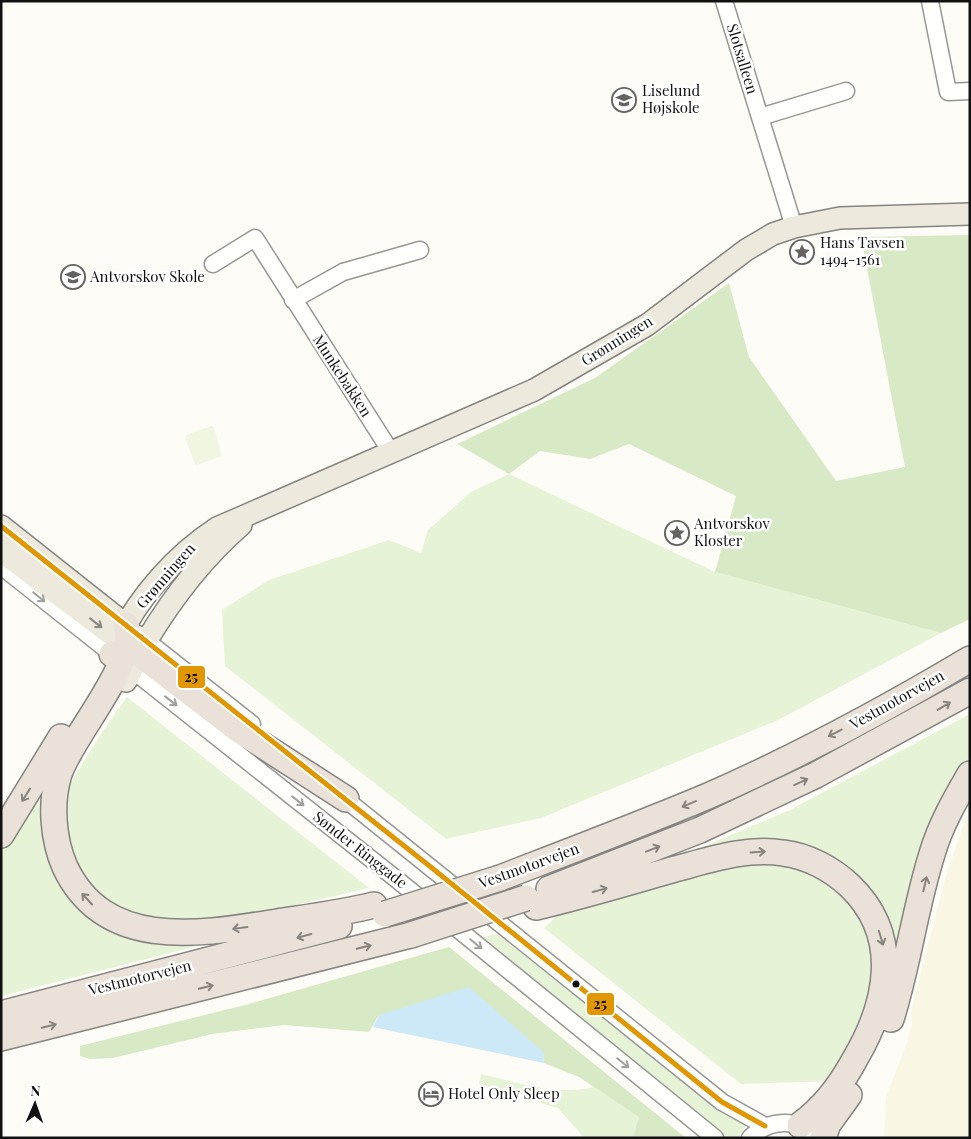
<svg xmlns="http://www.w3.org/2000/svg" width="971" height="1139" font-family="'Playfair Display',serif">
  <rect width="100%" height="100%" fill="#fdfcf7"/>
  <path fill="#f9f7e4" d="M 970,814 L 970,1138 L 884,1138 L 886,1097 L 908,1040 L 912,1023 L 911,1011 L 946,876 L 964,823 Z"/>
  <path fill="#e7f3d7" d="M 509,474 L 715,572 L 941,633 L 778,720 L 541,818 L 446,839 L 225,666 L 222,610 L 269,580 L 389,540 L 421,553 L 428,530 L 471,492 Z
    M 127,697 L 369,888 C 312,901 253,917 195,921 C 166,923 128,917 104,899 C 71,874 60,825 70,786 C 72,778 79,770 83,763 C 97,740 111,718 127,697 Z
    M 970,714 L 970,756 L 943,797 L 895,968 L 836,863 L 677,858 L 790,810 Z
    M 59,758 C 37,830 33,849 82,909 L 233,937 L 1,996 L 1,850 Z
    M 768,858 L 827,877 L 870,928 L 877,978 L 835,1081 L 741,1084 L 544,928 L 561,912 L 585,901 Z
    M 498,934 C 549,973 600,1011 649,1051 C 677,1074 714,1111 746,1126 L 738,1138 L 723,1138 L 710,1127 L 635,1068 L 518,965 L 483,937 Z
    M 481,1074 C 519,1083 556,1096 594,1087 L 640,1117 L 633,1138 L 584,1138 L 558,1108 L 533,1101 L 520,1094 L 508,1093 L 479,1084 Z"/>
  <path fill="#d8eac5" d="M 970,235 L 970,619 L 941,633 L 715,572 L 736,496 L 629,444 L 590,459 L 540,451 L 509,474 L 457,444 L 595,378 L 729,283 L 749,357 L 836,481 L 905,467 L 861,237 Z
    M 449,947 L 686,1138 L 633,1138 L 639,1117 L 579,1077 L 544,1063 L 543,1052 L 379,1015 L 369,1032 L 284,1025 L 212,1034 L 113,1058 L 90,1059 L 80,1056 L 80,1046 L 249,1004 Z"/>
  <path fill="#f0f6e1" d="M 211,426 L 214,427 L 222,456 L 197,465 L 195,464 L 185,438 L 186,435 Z"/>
  <path fill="#cde8f7" d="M 469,987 L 543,1052 L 544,1063 L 373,1027 L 379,1015 Z"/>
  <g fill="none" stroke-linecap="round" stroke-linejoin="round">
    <defs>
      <path id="minor" d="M 724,1 L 794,227
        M 930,1 L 948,92 L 970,91
        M 760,117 L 846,91
        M 213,264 L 255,238 L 391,452
        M 293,300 L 343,272 L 420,250
        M 1,566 L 395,878 L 715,1138
        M 138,634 L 252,724
        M 339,794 L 722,1102 L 765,1126
        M 750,1138 C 769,1119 798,1117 817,1138"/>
      <path id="major" d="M 1,526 L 126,625
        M 1,551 L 109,633 L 132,642
        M 118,640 C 139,596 176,555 217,528 L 534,390 L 647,325 L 746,250 L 773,234 L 794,227 L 840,218 L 970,214
        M 126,681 C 134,668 139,653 147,640 C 173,597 204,557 241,525"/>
      <path id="highway" d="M 126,625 C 139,662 72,735 59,774 C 50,803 53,840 65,867 C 105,952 201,934 277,922 C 310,917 342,913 374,905
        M 112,654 L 126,650 L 140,654 L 239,730 L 346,799
        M 1,835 L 61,737
        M 500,878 C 570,851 639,825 708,796 C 797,757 886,709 970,659
        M 549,889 L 700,830 L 816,775 L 970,691
        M 536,907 C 583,896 629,882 675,869 C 709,860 747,847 783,853 C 808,856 832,869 850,886 C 902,936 888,1003 855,1059 C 841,1085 824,1108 800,1125
        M 1,1014 L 339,926
        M 891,1019 C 908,965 915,908 932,854 C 940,826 955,800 970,774
        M 1,1038 L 411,935
        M 823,1138 L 828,1124 L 849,1095"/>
    </defs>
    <use href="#minor" stroke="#979795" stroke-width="19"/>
    <use href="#major" stroke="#858482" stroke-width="24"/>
    <use href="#highway" stroke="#858482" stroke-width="28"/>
    <use href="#minor" stroke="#fffffe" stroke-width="16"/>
    <use href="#major" stroke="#ede9dc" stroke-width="21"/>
    <use href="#highway" stroke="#eae1d8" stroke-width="25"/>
    <defs>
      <path id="highway-bridge" d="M 385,914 L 500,878
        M 411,935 L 526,898"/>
    </defs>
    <use href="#highway-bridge" stroke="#858482" stroke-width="28" stroke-linecap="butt"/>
    <use href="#highway-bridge" stroke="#eae1d8" stroke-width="25"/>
    <defs>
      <path id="bus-1" d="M 1,526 L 432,868 L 722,1102 L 765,1126"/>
    </defs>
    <use href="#bus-1" stroke="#fff" stroke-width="9"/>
    <use href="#bus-1" stroke="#e09702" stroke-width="5"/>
  </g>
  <defs><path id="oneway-shaft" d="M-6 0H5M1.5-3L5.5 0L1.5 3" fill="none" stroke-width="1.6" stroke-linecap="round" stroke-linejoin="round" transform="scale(1.25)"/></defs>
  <g stroke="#a0a09f">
    <use href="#oneway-shaft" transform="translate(39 597) rotate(39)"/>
    <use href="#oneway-shaft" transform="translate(171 701) rotate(38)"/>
    <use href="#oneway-shaft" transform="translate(298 801) rotate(38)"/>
    <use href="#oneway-shaft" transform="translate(476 944) rotate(39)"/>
    <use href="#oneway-shaft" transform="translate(623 1063) rotate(39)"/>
  </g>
  <use stroke="#8a8881" href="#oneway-shaft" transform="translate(96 623) rotate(38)"/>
  <g stroke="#88837e">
    <use href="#oneway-shaft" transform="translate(944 706) rotate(-31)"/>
    <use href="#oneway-shaft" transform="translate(835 733) rotate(153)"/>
    <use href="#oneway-shaft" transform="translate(801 782) rotate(-25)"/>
    <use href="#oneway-shaft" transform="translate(26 795) rotate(122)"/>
    <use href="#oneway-shaft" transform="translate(689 804) rotate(157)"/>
    <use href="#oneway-shaft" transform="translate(653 849) rotate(-21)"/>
    <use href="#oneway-shaft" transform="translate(758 852) rotate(-4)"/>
    <use href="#oneway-shaft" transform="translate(925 884) rotate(-77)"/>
    <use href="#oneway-shaft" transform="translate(600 890) rotate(-15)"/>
    <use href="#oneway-shaft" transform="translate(87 899) rotate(-133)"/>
    <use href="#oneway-shaft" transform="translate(240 928) rotate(172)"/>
    <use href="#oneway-shaft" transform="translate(304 936) rotate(165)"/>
    <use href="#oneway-shaft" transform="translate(881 938) rotate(73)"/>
    <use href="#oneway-shaft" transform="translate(364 947) rotate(-14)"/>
    <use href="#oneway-shaft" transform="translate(206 987) rotate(-14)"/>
    <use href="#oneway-shaft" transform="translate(49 1026) rotate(-14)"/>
  </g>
  <defs>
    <symbol id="university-ring" viewBox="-11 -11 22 22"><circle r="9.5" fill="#fff" stroke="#646362" stroke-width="1.5"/><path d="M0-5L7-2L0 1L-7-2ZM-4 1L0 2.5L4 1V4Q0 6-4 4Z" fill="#646362"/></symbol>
    <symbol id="sight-ring" viewBox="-11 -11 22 22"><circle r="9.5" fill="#fff" stroke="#646362" stroke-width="1.5"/><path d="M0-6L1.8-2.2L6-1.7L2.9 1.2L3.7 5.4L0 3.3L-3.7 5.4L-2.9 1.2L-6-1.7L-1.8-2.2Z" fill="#646362"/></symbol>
    <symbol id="school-ring" viewBox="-11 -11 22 22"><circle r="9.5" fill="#fff" stroke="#646362" stroke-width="1.5"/><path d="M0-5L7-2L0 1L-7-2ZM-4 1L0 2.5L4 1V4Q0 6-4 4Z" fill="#646362"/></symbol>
    <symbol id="hotel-ring" viewBox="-11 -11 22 22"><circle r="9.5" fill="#fff" stroke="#646362" stroke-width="1.5"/><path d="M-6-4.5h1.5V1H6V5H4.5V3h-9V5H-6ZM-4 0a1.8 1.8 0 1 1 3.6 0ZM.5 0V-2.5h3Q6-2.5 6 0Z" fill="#646362"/></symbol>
  </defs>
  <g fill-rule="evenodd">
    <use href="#university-ring" x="610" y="86" width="28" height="28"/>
    <use href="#sight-ring" x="788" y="238" width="28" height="28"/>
    <use href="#school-ring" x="59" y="263" width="28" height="28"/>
    <use href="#sight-ring" x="663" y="519" width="28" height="28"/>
    <use href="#hotel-ring" x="417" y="1080" width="28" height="28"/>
  </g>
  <circle fill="#111" stroke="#fff" stroke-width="2" cx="576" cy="984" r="4.5"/>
  <g text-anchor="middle" stroke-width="5" stroke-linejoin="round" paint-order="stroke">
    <g font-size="15" fill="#111" stroke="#fff">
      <text transform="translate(742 59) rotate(73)" y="5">Slotsalleen</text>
      <text transform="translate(617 341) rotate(-32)" y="5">Grønningen</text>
      <text transform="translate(342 376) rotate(57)" y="5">Munkebakken</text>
      <text transform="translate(166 576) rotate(-49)" y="5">Grønningen</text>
      <text transform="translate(897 700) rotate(-29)" y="5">Vestmotorvejen</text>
      <text transform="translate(360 850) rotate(38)" y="5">Sønder Ringgade</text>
      <text transform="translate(529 866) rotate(-20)" y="5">Vestmotorvejen</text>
      <text transform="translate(140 978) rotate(-14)" y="5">Vestmotorvejen</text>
    </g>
    <g font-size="15" fill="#111" stroke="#fff" text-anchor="start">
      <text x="642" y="96">Liselund<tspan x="642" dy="17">Højskole</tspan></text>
      <text x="820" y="248">Hans Tavsen<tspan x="820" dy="17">1494-1561</tspan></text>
      <text x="90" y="282">Antvorskov Skole</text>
      <text x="694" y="529">Antvorskov<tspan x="694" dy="17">Kloster</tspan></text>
      <text x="448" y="1099">Hotel Only Sleep</text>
    </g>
  </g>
  <g stroke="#fff" stroke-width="2">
    <rect x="177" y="665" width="29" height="24" rx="5" fill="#e09702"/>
    <rect x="586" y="992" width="29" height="24" rx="5" fill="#e09702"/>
  </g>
  <g font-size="14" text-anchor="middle" font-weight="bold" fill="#111">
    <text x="191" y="682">25</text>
    <text x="600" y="1009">25</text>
  </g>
  <rect width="971" height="1139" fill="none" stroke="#111111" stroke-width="5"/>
  <g transform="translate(35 1104) rotate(2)" stroke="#ffffff" stroke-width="4" paint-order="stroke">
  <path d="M0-4L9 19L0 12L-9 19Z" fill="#111111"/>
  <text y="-8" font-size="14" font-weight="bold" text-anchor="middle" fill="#111111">N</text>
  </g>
</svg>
